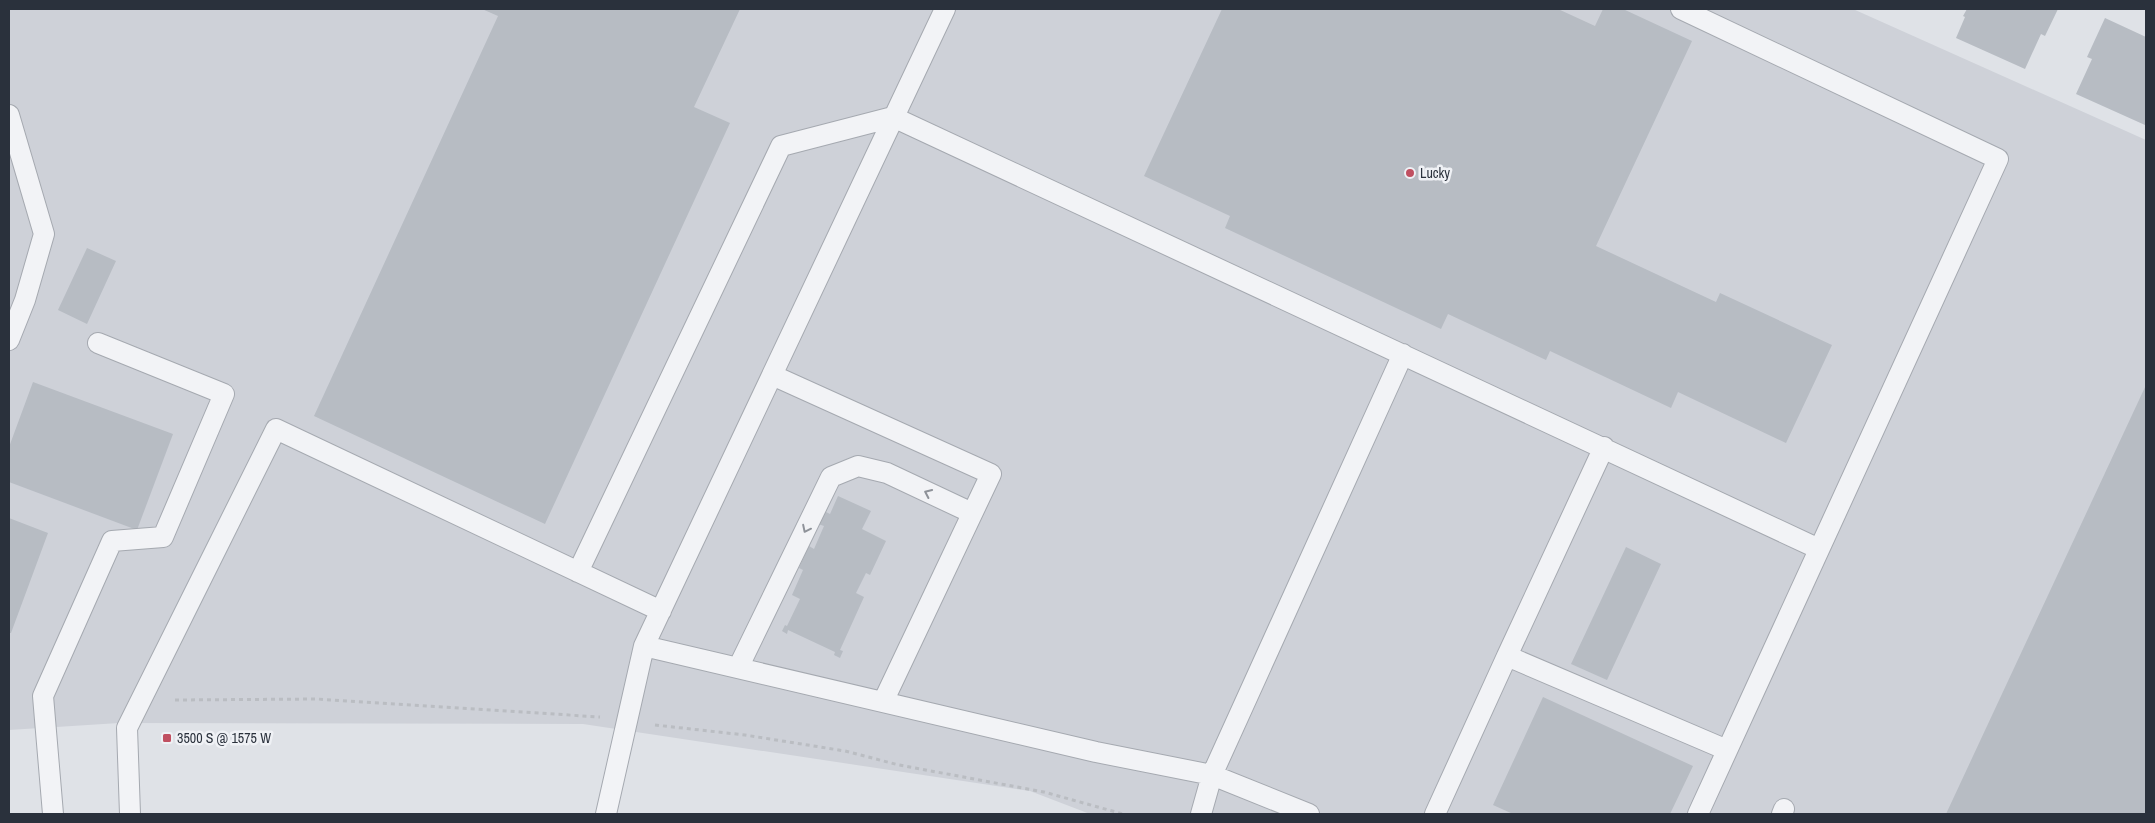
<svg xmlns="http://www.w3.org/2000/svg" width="2155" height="823" font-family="'Archivo Narrow',sans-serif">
  <rect width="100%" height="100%" fill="#dfe2e7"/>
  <path fill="#ced1d8" d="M 9,9 L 1853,9 L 2146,140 L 2146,814 L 1090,814 L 1030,791 L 583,724 L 119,723 L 9,730 Z"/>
  <path fill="#b7bcc3" d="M 482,9 L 740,9 L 694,107 L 730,123 L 545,524 L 314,416 L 498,16 Z
    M 1222,9 L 1558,9 L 1595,26 L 1603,9 L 1623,9 L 1692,41 L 1596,246 L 1716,302 L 1720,293 L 1832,345 L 1786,443 L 1678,392 L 1671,408 L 1550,351 L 1546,360 L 1448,314 L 1441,329 L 1225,228 L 1230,216 L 1144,176 Z
    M 1967,9 L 2058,9 L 2045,36 L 2041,34 L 2025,69 L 1956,38 L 1965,17 L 1963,16 Z
    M 2105,18 L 2146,37 L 2145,125 L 2076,94 L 2092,59 L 2087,57 Z
    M 87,248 L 116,261 L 87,324 L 58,310 Z
    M 33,382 L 173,434 L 137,530 L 9,482 L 9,447 Z
    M 2146,385 L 2146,811 L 2145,814 L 1946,814 Z
    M 838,496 L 871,511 L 862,529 L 886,541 L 870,575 L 866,573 L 856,593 L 864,597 L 840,650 L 843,651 L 840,658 L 834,655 L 835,652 L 788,630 L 787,634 L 782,631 L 785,625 L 787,626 L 800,599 L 792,595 L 803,570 L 799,568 L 809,546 L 814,549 L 824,526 L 818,524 L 824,511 L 830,514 Z
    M 9,518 L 48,533 L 11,633 L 9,633 Z
    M 1626,547 L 1661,564 L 1607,680 L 1571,664 Z
    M 1543,697 L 1693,766 L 1670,814 L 1513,814 L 1493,805 Z"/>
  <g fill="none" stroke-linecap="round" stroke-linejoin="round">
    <defs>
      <path id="service" d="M 1681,9 L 1998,159 L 1698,814
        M 9,115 L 44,234 L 25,300 L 9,340
        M 772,375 L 991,474 L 883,702
        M 578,572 L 781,146 L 893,117 L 1819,549
        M 644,646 L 1096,752 L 1212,775 L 1309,814
        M 1507,656 L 1604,447
        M 738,668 L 831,477 L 858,466 L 887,473 L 972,513
        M 53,814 L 43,696 L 112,541 L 163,537 L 224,394 L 98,343
        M 130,814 L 127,728 L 276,429 L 661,611
        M 606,814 L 644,646 L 945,9
        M 1201,814 L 1212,775 L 1403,354
        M 1435,814 L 1507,656 L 1727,750
        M 1782,814 L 1784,809"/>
    </defs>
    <use href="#service" stroke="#a5a9b0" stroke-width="22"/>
    <path stroke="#babdc2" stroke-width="3" stroke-dasharray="4 4" stroke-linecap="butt" d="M 175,700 L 317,699 L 600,717
      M 655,725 L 745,735 L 845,751 L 899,765 L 1044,792 L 1123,814"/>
    <use href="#service" stroke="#f2f3f6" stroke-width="20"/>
  </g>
  <defs><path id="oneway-chevron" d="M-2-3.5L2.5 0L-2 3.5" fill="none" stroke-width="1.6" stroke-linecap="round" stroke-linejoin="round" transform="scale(1.25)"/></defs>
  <g stroke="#8e9299">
    <use href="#oneway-chevron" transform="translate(928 493) rotate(-155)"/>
    <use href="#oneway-chevron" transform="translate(806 529) rotate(116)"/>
  </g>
  <g fill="#c05061" stroke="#eff1f5" stroke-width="2">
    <circle cx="1410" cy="173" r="5"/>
    <rect x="162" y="733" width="10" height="10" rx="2.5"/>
  </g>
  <g text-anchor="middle" stroke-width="5" stroke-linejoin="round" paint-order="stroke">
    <g font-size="14" fill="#2a313c" stroke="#eff1f5" text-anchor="start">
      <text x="1420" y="178">Lucky</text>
      <text x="177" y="743">3500 S @ 1575 W</text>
    </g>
  </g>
  <rect width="2155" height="823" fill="none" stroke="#2a313c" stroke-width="20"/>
</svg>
